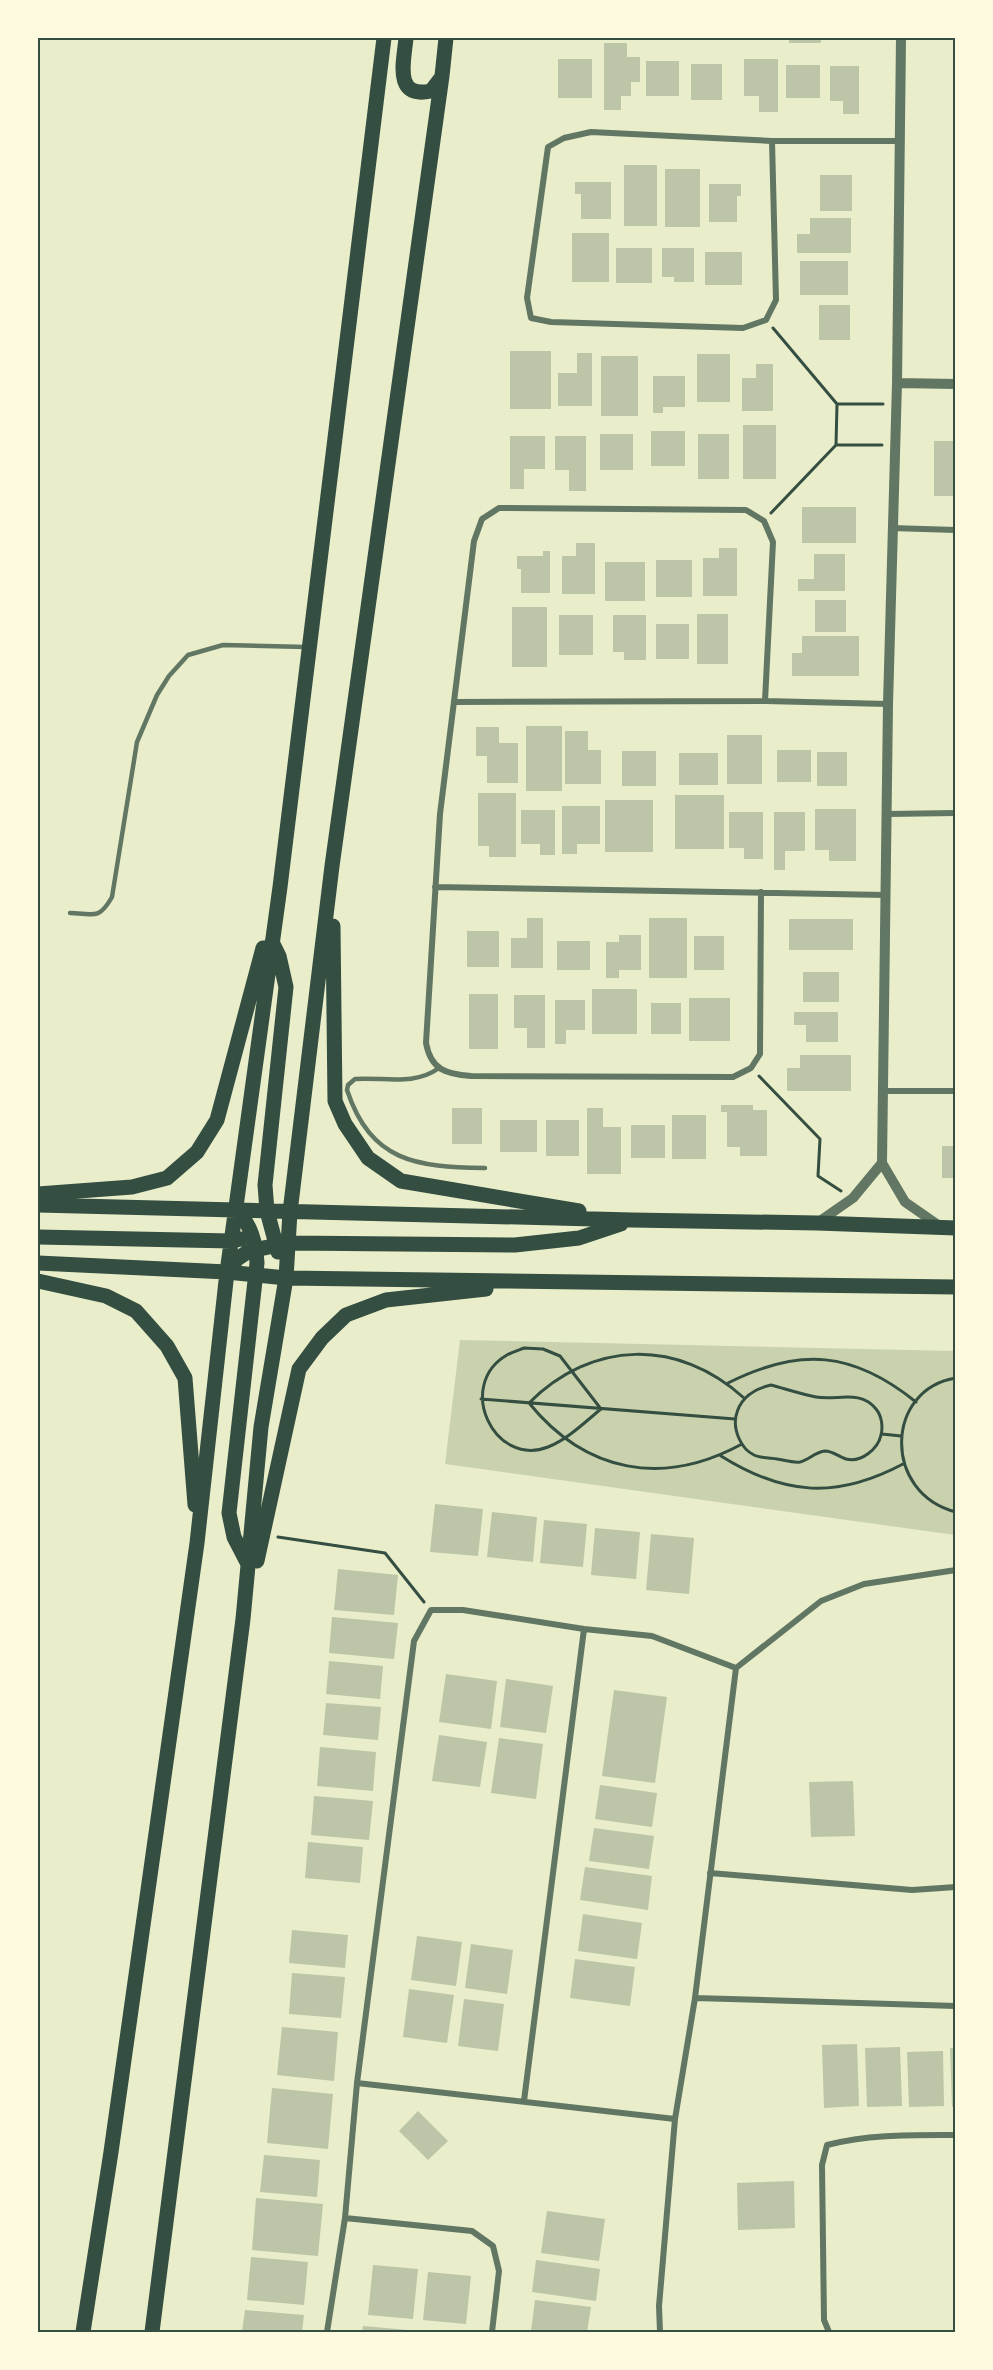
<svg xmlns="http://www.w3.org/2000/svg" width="993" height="2370" font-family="Cabin,sans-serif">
  <rect width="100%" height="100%" fill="#e9edc9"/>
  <path fill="#cad2ad" d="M 460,1340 L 955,1351 L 955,1535 L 445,1464 Z"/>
  <path fill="#bcc5a7" d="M 789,38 L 821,38 L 821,43 L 789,43 Z
    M 604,43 L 627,43 L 627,57 L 640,57 L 640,82 L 631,82 L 631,96 L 621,96 L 621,110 L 604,110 Z
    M 558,59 L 592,59 L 592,98 L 558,98 Z
    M 744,59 L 778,59 L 778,112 L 759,112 L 759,96 L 744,96 Z
    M 646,61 L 679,61 L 679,96 L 646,96 Z
    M 691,64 L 722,64 L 722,100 L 691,100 Z
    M 786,65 L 820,65 L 820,98 L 786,98 Z
    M 830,66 L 859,66 L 859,114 L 843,114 L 843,101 L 830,101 Z
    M 624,165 L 657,165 L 657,226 L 624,226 Z
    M 665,169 L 700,169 L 700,227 L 665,227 Z
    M 820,175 L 852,175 L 852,211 L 820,211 Z
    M 575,182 L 611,182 L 611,219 L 581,219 L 581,194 L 575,194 Z
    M 709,184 L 741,184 L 741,196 L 737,196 L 737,222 L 709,222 Z
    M 810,218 L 851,218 L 851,253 L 797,253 L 797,234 L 810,234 Z
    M 572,233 L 609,233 L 609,282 L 572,282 Z
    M 616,248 L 652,248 L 652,283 L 616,283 Z
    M 662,248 L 694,248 L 694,282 L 674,282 L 674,277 L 662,277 Z
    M 705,252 L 742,252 L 742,285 L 705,285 Z
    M 800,261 L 848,261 L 848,295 L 800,295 Z
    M 819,305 L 850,305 L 850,340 L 819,340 Z
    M 510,351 L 551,351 L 551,409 L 510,409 Z
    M 577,353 L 592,353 L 592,406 L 558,406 L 558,373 L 577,373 Z
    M 697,354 L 730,354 L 730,402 L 697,402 Z
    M 601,356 L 638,356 L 638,416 L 601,416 Z
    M 756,364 L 773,364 L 773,411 L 742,411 L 742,378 L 756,378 Z
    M 653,376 L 685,376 L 685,407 L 663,407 L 663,413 L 653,413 Z
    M 743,425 L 776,425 L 776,479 L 743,479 Z
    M 651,431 L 685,431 L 685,466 L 651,466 Z
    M 600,434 L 633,434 L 633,470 L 600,470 Z
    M 698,434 L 729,434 L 729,479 L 698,479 Z
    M 510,436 L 545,436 L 545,469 L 524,469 L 524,489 L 510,489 Z
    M 555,436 L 586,436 L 586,491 L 569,491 L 569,470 L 555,470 Z
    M 934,441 L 956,441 L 956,496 L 934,496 Z
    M 802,507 L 856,507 L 856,543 L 802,543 Z
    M 576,543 L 595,543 L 595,594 L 562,594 L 562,556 L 576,556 Z
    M 719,548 L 737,548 L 737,596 L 703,596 L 703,558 L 719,558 Z
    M 543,551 L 550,551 L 550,593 L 521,593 L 521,569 L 517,569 L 517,556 L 543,556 Z
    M 814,554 L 845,554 L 845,591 L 798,591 L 798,579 L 814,579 Z
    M 656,560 L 692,560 L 692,597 L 656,597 Z
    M 605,562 L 645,562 L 645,601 L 605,601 Z
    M 815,600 L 846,600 L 846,632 L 815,632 Z
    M 512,607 L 547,607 L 547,667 L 512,667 Z
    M 697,614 L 728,614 L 728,664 L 697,664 Z
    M 559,615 L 593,615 L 593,655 L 559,655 Z
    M 613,615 L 646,615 L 646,660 L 624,660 L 624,652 L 613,652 Z
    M 656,624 L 689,624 L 689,659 L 656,659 Z
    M 802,636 L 859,636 L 859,676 L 792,676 L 792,653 L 802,653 Z
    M 526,726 L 562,726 L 562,791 L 526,791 Z
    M 476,727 L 499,727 L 499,743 L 518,743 L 518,783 L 487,783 L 487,756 L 476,756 Z
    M 565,731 L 588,731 L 588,750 L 601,750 L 601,784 L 565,784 Z
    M 727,735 L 762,735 L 762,784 L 727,784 Z
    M 777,750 L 811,750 L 811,782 L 777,782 Z
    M 622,751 L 656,751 L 656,786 L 622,786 Z
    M 817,752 L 847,752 L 847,786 L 817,786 Z
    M 679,753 L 718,753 L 718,785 L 679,785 Z
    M 478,793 L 516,793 L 516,857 L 489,857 L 489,846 L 478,846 Z
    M 675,795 L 724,795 L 724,849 L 675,849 Z
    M 605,800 L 653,800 L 653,852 L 605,852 Z
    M 562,806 L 600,806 L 600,844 L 577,844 L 577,854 L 562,854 Z
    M 815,809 L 856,809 L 856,861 L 829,861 L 829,850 L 815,850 Z
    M 521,810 L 555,810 L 555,855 L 540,855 L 540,844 L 521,844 Z
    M 729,812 L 763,812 L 763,859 L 744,859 L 744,848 L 729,848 Z
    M 774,812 L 805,812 L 805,851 L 785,851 L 785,870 L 774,870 Z
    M 527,918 L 543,918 L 543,968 L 511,968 L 511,938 L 527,938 Z
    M 649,918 L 687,918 L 687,978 L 649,978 Z
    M 789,919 L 853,919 L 853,950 L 789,950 Z
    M 467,931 L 499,931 L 499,967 L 467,967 Z
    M 619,935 L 641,935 L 641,970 L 619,970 L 619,978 L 606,978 L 606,942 L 619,942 Z
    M 694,936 L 724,936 L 724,970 L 694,970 Z
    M 557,941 L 590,941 L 590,970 L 557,970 Z
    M 803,972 L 839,972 L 839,1002 L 803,1002 Z
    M 592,989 L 637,989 L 637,1034 L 592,1034 Z
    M 469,994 L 498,994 L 498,1049 L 469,1049 Z
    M 514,995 L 545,995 L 545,1048 L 527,1048 L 527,1028 L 514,1028 Z
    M 689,998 L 730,998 L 730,1041 L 689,1041 Z
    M 555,1000 L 585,1000 L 585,1030 L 566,1030 L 566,1044 L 555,1044 Z
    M 651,1003 L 681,1003 L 681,1034 L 651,1034 Z
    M 794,1012 L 838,1012 L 838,1042 L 806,1042 L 806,1025 L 794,1025 Z
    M 800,1055 L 851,1055 L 851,1091 L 787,1091 L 787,1068 L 800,1068 Z
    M 721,1105 L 753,1105 L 753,1110 L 767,1110 L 767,1156 L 740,1156 L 740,1147 L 727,1147 L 727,1112 L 721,1112 Z
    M 452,1108 L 482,1108 L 482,1144 L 452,1144 Z
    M 587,1108 L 603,1108 L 603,1127 L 621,1127 L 621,1174 L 587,1174 Z
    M 672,1115 L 706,1115 L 706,1159 L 672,1159 Z
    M 500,1120 L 537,1120 L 537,1152 L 500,1152 Z
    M 546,1120 L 579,1120 L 579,1156 L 546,1156 Z
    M 631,1125 L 665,1125 L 665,1158 L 631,1158 Z
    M 942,1146 L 956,1146 L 956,1178 L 942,1178 Z
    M 435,1504 L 483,1509 L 478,1556 L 430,1552 Z
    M 492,1512 L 537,1517 L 533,1562 L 487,1557 Z
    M 544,1520 L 587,1524 L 583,1567 L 540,1563 Z
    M 595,1528 L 640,1532 L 636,1579 L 591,1575 Z
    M 651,1534 L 694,1538 L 689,1594 L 646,1590 Z
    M 338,1569 L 398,1575 L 394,1615 L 334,1610 Z
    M 332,1617 L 398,1623 L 394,1659 L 329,1653 Z
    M 329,1661 L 383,1666 L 380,1699 L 326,1694 Z
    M 446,1674 L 497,1681 L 491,1729 L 439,1722 Z
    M 506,1679 L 553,1686 L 546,1733 L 500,1727 Z
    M 614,1690 L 667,1697 L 655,1783 L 602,1776 Z
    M 326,1703 L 381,1707 L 378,1740 L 323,1735 Z
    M 439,1735 L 487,1742 L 480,1787 L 432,1781 Z
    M 499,1738 L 543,1744 L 536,1799 L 491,1793 Z
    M 320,1747 L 376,1752 L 373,1791 L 317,1786 Z
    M 853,1781 L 855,1836 L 811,1837 L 809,1782 Z
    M 600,1785 L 657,1793 L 652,1827 L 595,1819 Z
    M 314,1796 L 373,1801 L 369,1840 L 311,1835 Z
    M 594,1828 L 654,1836 L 649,1869 L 589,1861 Z
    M 308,1842 L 363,1847 L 360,1883 L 305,1878 Z
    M 585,1867 L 652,1876 L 648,1910 L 580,1900 Z
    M 583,1914 L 642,1923 L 637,1959 L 578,1951 Z
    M 292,1930 L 348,1935 L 345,1968 L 289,1963 Z
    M 417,1936 L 462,1942 L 456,1986 L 411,1980 Z
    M 471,1944 L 513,1950 L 507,1994 L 465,1988 Z
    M 575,1959 L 635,1967 L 630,2006 L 570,1998 Z
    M 292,1973 L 345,1977 L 341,2018 L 289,2014 Z
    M 409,1989 L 454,1995 L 447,2043 L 403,2037 Z
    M 464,1999 L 504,2004 L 498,2051 L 458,2046 Z
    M 282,2027 L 338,2032 L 334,2081 L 277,2075 Z
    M 857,2044 L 859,2106 L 824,2108 L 822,2045 Z
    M 900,2047 L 902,2106 L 867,2107 L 865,2048 Z
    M 950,2048 L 956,2048 L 956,2107 L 952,2107 Z
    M 943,2051 L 944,2106 L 909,2107 L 907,2052 Z
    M 272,2088 L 333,2094 L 328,2149 L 267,2143 Z
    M 418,2111 L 448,2141 L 428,2160 L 399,2131 Z
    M 264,2155 L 320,2160 L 317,2197 L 260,2192 Z
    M 794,2181 L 795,2228 L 738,2230 L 737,2183 Z
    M 256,2198 L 323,2204 L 318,2256 L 252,2250 Z
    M 547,2211 L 605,2219 L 599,2261 L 541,2253 Z
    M 251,2257 L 308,2262 L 304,2305 L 247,2300 Z
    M 536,2260 L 600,2269 L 596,2301 L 532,2292 Z
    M 373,2265 L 418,2269 L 413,2319 L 368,2315 Z
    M 428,2272 L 471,2276 L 466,2324 L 423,2320 Z
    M 535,2300 L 591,2307 L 587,2332 L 531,2331 Z
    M 245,2310 L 304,2315 L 302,2332 L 242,2332 Z
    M 363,2326 L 408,2330 L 407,2332 L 362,2332 Z"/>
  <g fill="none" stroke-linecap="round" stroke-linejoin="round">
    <path stroke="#344e41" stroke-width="3" d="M 837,404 L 883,404
      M 836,445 L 882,445
      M 771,513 L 836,445 L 837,404 L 773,328
      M 759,1076 L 820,1139 L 818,1176 L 841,1191
      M 524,1348 L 543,1349 L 560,1356 L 601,1409 C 585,1422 568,1439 548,1447 C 494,1468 455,1385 507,1355 C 512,1352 519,1350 524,1348 Z
      M 956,1378 C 885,1389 882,1493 956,1512
      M 728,1383 C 800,1347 853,1351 916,1402
      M 771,1385 C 786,1389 801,1394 816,1397 C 837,1401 860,1389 876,1409 C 882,1416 883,1427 881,1435 C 878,1449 861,1463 846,1459 C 839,1457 833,1451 825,1451 C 815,1452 809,1460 800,1462 C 793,1463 784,1460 777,1459 C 770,1458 760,1458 754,1455 C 741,1449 733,1430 736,1416 C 740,1397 754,1389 771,1385 Z
      M 481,1399 L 735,1419
      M 882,1434 L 901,1436
      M 742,1444 C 663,1487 586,1473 529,1403 C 592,1340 678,1338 744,1398
      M 721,1456 C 785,1496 837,1499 903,1464
      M 278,1537 L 385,1553 L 424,1602"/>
    <path stroke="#617663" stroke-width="4.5" d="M 70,913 C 94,914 99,920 112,897 L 137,742 L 157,695 L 169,676 L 188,655 L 223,645 L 306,647
      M 439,1068 C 414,1086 385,1077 355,1079 L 348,1085 L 347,1090 C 371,1162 416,1167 485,1168"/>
    <path stroke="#617663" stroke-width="6" d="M 772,141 L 776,300 L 766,320 L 743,328 L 551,322 L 531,318 L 527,298 L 548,147 L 564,138 L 591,132 L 772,141 L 900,141
      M 891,528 L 956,530
      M 455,702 L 765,701 L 888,704
      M 887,814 L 956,813
      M 435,887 L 886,895
      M 761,892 L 760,1054 L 751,1068 L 733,1077 L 471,1076 C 446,1074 431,1070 426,1043 L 440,814 L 474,541 L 482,519 L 499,508 L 746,510 L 764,521 L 773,542 L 765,701
      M 884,1091 L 956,1091
      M 710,1873 L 912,1890 L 956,1887
      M 695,1998 L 956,2006
      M 357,2083 L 675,2119
      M 524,2101 L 584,1629
      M 345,2218 L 472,2231 L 493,2246 L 499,2271 L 492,2332
      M 327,2332 L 345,2218 L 357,2083 L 414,1641 L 431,1610 L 463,1610 L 584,1629 L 652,1636 L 736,1668
      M 660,2332 L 659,2306 L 675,2119 L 695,1998 L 736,1668 L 821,1601 L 864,1584 L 956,1570
      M 829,2332 L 824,2320 L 822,2165 L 827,2145 C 868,2134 913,2135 956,2135"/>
    <path stroke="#617663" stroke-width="10" d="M 901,38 L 897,383 L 888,704 L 882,1163 L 905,1202 L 941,1227
      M 897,383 L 956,384
      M 817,1223 L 853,1198 L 882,1163"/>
    <path stroke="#344e41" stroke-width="15" d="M 406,38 C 404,61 393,99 431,91 L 441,78
      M 333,926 L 335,1101 L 345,1124 L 368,1158 L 401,1181 L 579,1211
      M 272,942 L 279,956 L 286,987 L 265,1185 L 267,1211 L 278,1252
      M 38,1194 L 132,1187 L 167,1178 L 197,1152 L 217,1120 L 263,948
      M 38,1205 L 632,1220 L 817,1223 L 956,1228
      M 237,1209 C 250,1225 256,1241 257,1263 L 229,1513 L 234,1537 L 248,1564
      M 38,1237 L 232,1241 L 241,1239
      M 38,1263 L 227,1272 L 286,1278 L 956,1287
      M 228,1271 L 237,1259 L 249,1251 L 288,1243 L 515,1245 L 579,1238 L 621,1224
      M 38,1281 L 106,1296 L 136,1311 L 167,1346 L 185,1378 L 195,1505
      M 257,1561 L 299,1369 L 322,1338 L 346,1315 L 386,1300 L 486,1289
      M 83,2332 L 111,2152 L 197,1543 L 227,1272 L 280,887 L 384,38
      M 152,2332 L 243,1619 L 261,1427 L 286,1278 L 290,1212 L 332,866 L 442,76 L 446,38"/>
  </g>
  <rect width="993" height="2370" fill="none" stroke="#fefae0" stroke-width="78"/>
  <rect x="39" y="39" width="915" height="2292" fill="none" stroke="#344e41" stroke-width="2"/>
</svg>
